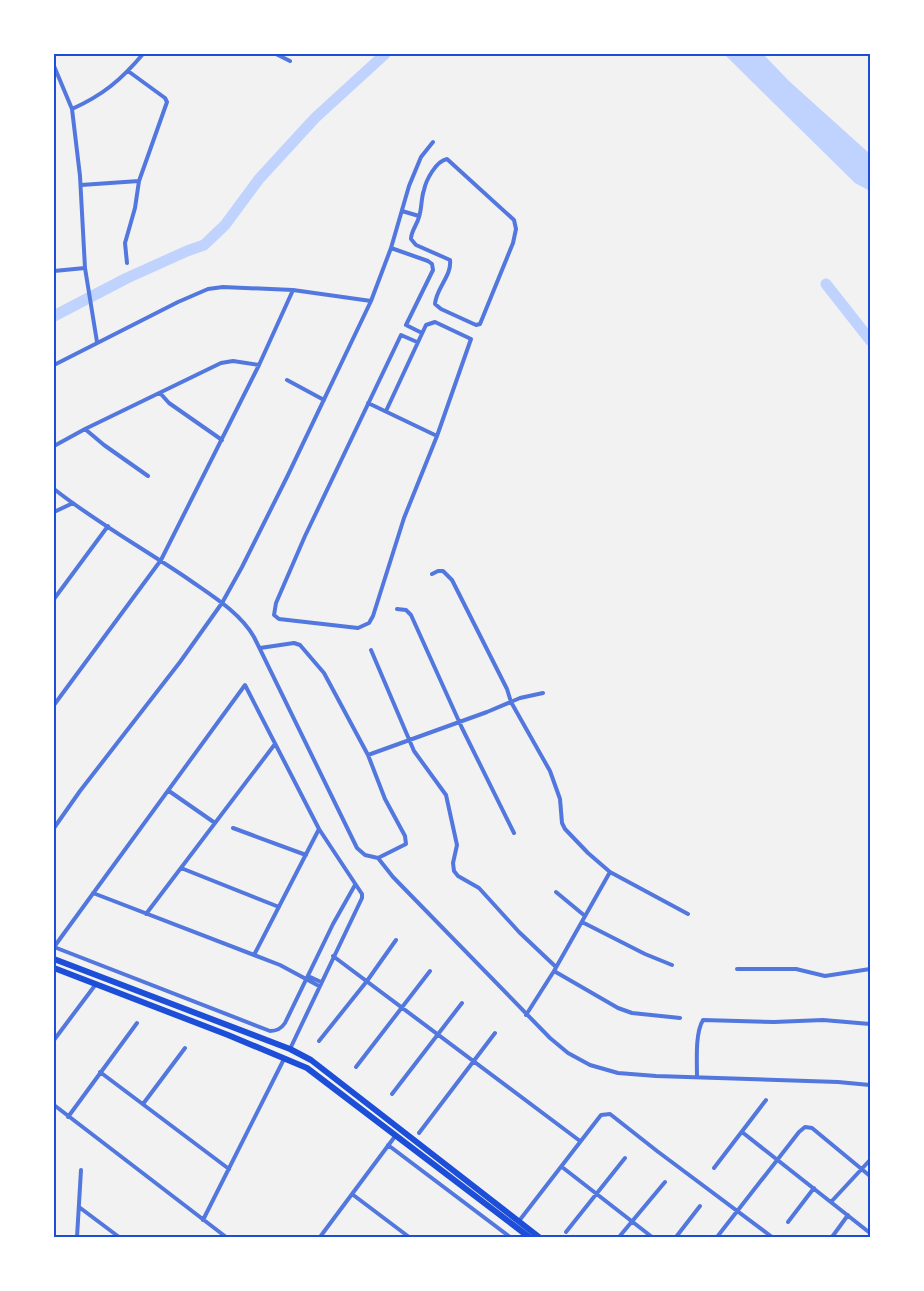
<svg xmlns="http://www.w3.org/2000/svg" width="924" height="1291" font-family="'Titillium Web',sans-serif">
  <rect width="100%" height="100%" fill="#f2f2f2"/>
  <path fill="#bfd3fe" d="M 724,54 L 763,54 L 789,81 L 870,154 L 870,191 L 855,183 Z"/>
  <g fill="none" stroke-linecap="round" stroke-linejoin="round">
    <path stroke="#bfd3fe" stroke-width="11" d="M 826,284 L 870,340
      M 54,316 L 127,278 L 187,251 L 204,245 L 225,225 L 259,179 L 315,118 L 385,54"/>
    <path stroke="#5277de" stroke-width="4" d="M 276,54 L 290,61
      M 54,66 L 72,109 L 80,176 L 85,268 L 97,342
      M 72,109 C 103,95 121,80 143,54
      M 447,159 L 514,220 L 516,229 L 513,243 L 480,324 L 476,325 L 441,309 L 435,304 C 436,288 452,276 450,260 L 416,245 L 411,239 C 411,231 417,225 419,217 C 422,208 421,198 424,190 C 426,180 436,161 447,159 Z
      M 81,185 L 139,181
      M 402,211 L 419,216
      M 391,248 L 428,261 L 432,264 L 433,270 L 406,325 L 422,333
      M 127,263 L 125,243 L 135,208 L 139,181 L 167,102 L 165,98 L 128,71
      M 54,271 L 85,268
      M 54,365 L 178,302 L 208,289 L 223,287 L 293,290 L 371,301
      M 287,380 L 324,400
      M 160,393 L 169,403 L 222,440
      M 368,403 L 437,436
      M 386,411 L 426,325 L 435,322 L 471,339 L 437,436 L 404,518 L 373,616 L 369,623 L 358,628 L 279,619 L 274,615 L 276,603 L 305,536 L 401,335 L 417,342
      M 85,429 L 104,445 L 148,476
      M 54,446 L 85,429 L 221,363 L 233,361 L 259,365
      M 54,489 C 97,523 146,550 191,581 C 214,597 240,613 254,637 L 357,848 L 365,855 L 378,858
      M 54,512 L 73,503
      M 432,574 L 438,571 L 443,571 L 452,580 L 507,689 L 511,702 L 550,771 L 560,799 L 562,823 L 565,829 L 588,853 L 610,872 L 688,914
      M 54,599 L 108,526
      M 397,609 L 406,610 L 411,615 L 462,728 L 514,833
      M 260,648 L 294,643 L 300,645 L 324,673 L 368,755 L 385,799 L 405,836 L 406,844 L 378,858
      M 371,650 L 414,751 L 446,795 L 457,845 L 453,863 L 454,871 L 458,876 L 479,888 L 519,932 L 556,967
      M 54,705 L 161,560 L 259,365 L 293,290
      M 368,755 L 487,712 L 520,698 L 543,693
      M 169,791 L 215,823
      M 54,828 L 80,791 L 180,662 L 222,603 L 242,567 L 287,477 L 371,301 L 391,248 L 409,186 L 421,157 L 433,142
      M 233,828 L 306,855
      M 378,858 L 393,877 L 550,1038 L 568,1053 L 590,1065 L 618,1073 L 656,1076 L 838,1082 L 870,1085
      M 181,868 L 279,907
      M 556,892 L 585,916
      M 93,893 L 280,965 L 319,986
      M 146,914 L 275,744
      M 582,922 L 645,954 L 672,965
      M 54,947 L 245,685 L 319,829 L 362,894 L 362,898 L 290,1049
      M 54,947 L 270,1031 C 277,1031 281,1029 285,1023 L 333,924 L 355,885
      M 254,955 L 319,829
      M 333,956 L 580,1141
      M 737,969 L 796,969 L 825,976 L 870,969
      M 554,971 L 618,1008 L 632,1013 L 680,1018
      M 308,976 L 321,982
      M 526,1015 L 554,971 L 610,872
      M 54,1040 L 96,984
      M 319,1041 L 367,981 L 396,940
      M 356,1067 L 430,971
      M 100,1072 L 229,1169
      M 697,1077 C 697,1061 695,1033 703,1020 L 774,1022 L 823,1020 L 870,1024
      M 392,1094 L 462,1003
      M 143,1104 L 185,1048
      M 54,1105 L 226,1237
      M 68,1117 L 137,1023
      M 742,1132 L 870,1233
      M 419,1133 L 495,1033
      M 388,1145 L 510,1237
      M 562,1167 L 652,1237
      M 714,1168 L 766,1100
      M 352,1194 L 409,1237
      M 831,1202 L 870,1160
      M 79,1207 L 119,1237
      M 203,1220 L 284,1059
      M 519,1221 L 601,1115 L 610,1114 L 657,1151 L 772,1237
      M 788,1222 L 814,1188
      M 566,1232 L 625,1158
      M 77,1237 L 81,1170
      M 320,1237 L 396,1135
      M 619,1237 L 665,1182
      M 676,1237 L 700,1206
      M 717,1237 L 799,1132 L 805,1127 L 812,1128 L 870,1176
      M 832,1237 L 848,1215"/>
    <path stroke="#1d4ed8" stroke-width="6" d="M 54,959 L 290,1049 L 311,1060 L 539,1237
      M 54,968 L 228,1035 L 307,1068 L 529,1237"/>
  </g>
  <rect width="924" height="1291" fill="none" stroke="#ffffff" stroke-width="110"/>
  <rect x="55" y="55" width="814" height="1181" fill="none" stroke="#1d4ed8" stroke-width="2"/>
</svg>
